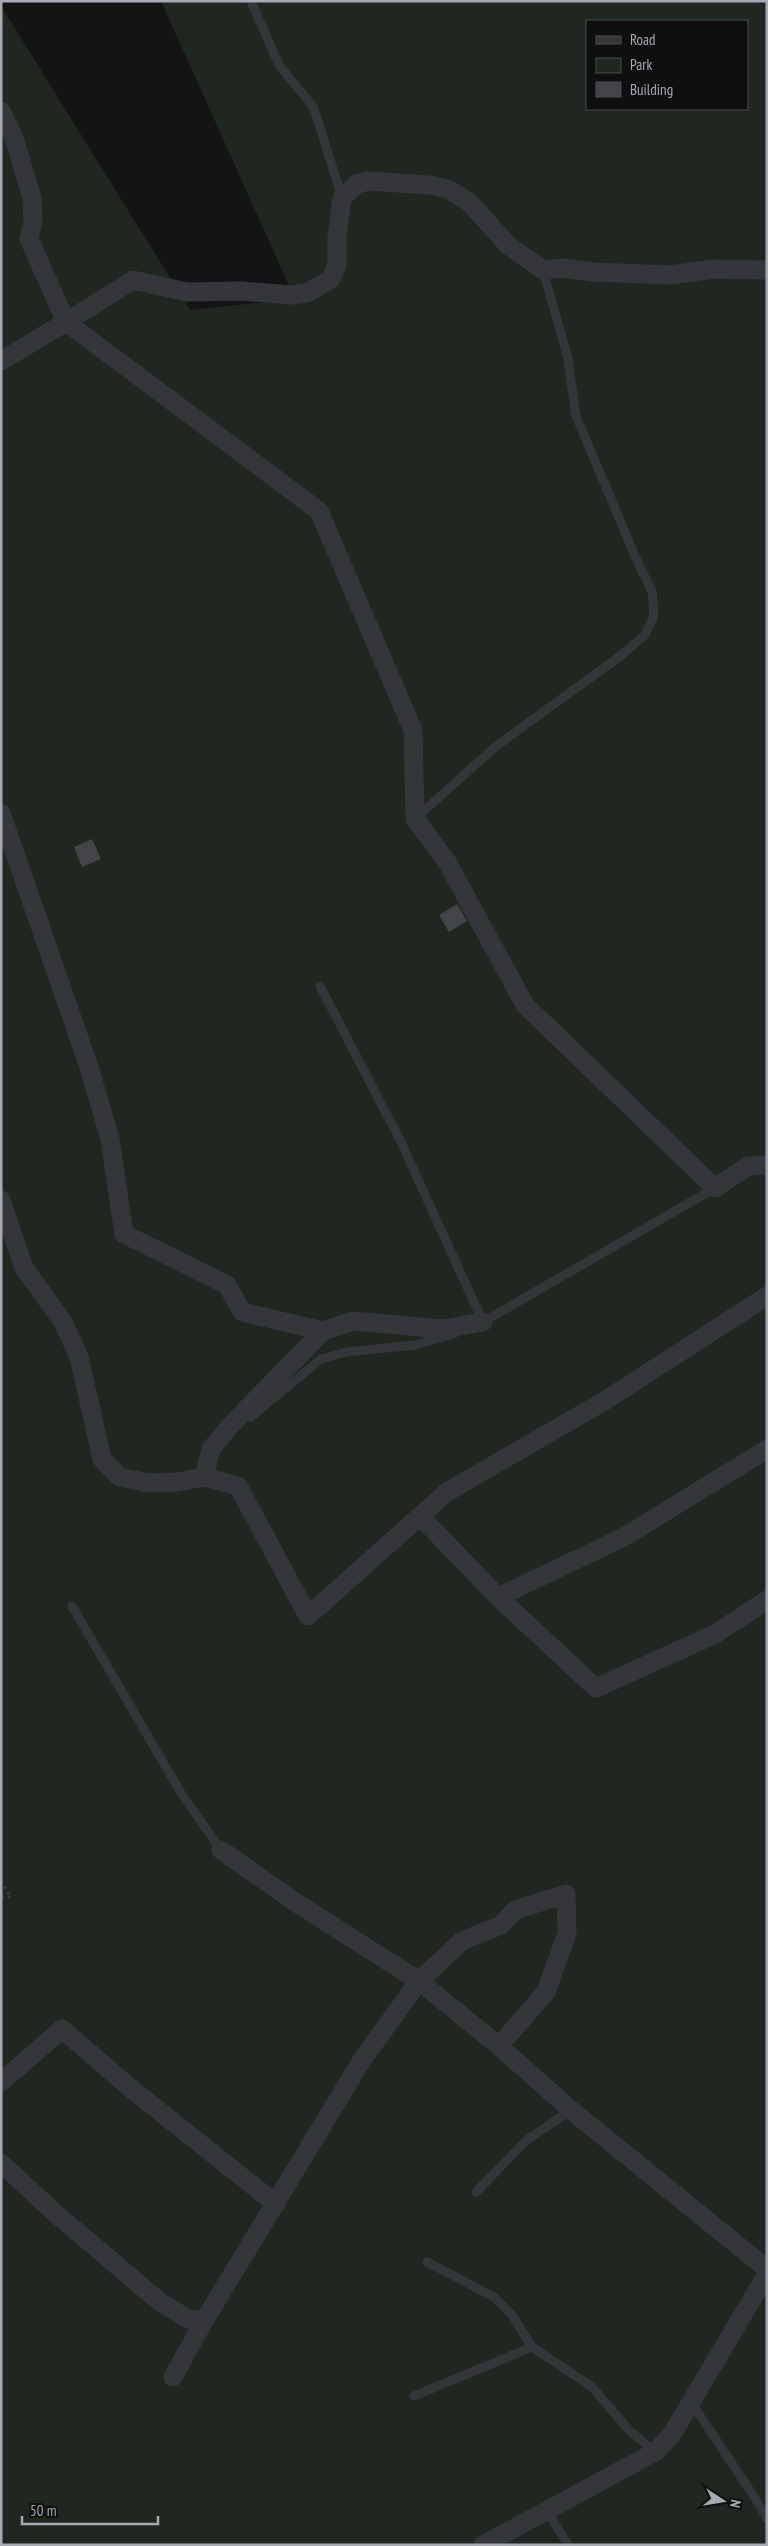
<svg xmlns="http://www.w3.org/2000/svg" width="768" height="2546" font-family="'PT Sans Narrow',sans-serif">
  <rect width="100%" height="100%" fill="#141415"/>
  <path fill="#202721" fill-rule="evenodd" d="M 161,1 L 767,1 L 767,2545 L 1,2545 L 1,6 L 190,310 L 295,299 ZM 587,21 L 747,21 L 747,109 L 587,109 Z"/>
  <path fill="#434448" d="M 92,839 L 101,859 L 82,867 L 74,847 Z
    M 457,904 L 467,921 L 449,932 L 439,915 Z"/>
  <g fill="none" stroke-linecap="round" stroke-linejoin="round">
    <path stroke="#3b3c40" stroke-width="3" stroke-dasharray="2.5 4" stroke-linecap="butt" d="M 1,1881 L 11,1897 L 1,1897"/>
    <path stroke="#35363a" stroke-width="9" d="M 251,1 L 279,65 L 314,108 L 342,198
      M 416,818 L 495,747 L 619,657 L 645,635 L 654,616 L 652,591 L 638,563 L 576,416 L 568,359 L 543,270
      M 320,986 L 401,1142 L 483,1322 L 715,1188
      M 251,1417 L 321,1359 L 347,1352 L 415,1345 L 454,1334
      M 72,1606 L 181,1793 L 221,1850
      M 476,2192 L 527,2140 L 571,2110
      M 427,2262 L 494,2297 L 512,2315 L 532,2347 L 592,2387 L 629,2430 L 655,2452
      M 414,2396 L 532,2347
      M 691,2402 L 755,2498 L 767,2519
      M 548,2512 L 568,2545"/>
    <path stroke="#35363a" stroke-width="19" d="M 1,111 L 14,138 L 32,198 L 33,221 L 29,239 L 66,322 L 1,361
      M 767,270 L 714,269 L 670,275 L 593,272 L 564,268 L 543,270 L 509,246 L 469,202 L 448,189 L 429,185 L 368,181 L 357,184 L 342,198 L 337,236 L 337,265 L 331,279 L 307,293 L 292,295 L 241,291 L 187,292 L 133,280 L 66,322 L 319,511 L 413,730 L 415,819 L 447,862 L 525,1005 L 715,1188 L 748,1166 L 767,1165
      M 1,813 L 90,1070 L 110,1139 L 124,1234 L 227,1285 L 242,1312 L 323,1331
      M 1,1200 L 24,1268 L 63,1322 L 79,1357 L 102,1459 L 120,1477 L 148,1483 L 177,1482 L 204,1477 L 238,1486 L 308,1616 L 447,1492 L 606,1400 L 767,1296
      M 204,1477 L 211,1449 L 231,1425 L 323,1331 L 353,1321 L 442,1329 L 483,1322
      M 420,1516 L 498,1597 L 596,1688 L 715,1634 L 767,1600
      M 498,1597 L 624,1537 L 767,1449
      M 221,1850 L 292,1900 L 419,1981 L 499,2046 L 571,2110 L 767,2269
      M 1,2082 L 62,2029 L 134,2091 L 276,2204
      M 1,2163 L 55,2213 L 160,2302 L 188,2319 L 204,2321
      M 173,2377 L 204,2321 L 362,2060 L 419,1981 L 462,1941 L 501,1925 L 515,1910 L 566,1894 L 567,1933 L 546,1992 L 499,2046
      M 483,2545 L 655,2452 L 671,2436 L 767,2274"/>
  </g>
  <rect width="768" height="2546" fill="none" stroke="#a7aab4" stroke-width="5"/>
  <rect x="586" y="20" width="162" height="90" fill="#0f0f10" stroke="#4c4d52"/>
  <rect x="596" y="36" width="25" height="8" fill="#35363a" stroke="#4c4d52"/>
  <text x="630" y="45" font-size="15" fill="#a7aab4">Road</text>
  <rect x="596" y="58" width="25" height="15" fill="#202721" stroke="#4c4d52"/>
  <text x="630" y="70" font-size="15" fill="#a7aab4">Park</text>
  <rect x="596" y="82" width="25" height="15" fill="#434448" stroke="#4c4d52"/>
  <text x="630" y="95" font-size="15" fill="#a7aab4">Building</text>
  <g transform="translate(723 2501) rotate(102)" stroke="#0f0f10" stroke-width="4" paint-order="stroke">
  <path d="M0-4L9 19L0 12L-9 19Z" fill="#a7aab4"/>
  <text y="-8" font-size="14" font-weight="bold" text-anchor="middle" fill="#a7aab4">N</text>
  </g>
  <path d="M22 2516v8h136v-8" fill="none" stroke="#a7aab4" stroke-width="2.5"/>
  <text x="30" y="2516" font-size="15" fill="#a7aab4" stroke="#0f0f10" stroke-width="4" paint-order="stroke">50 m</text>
</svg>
